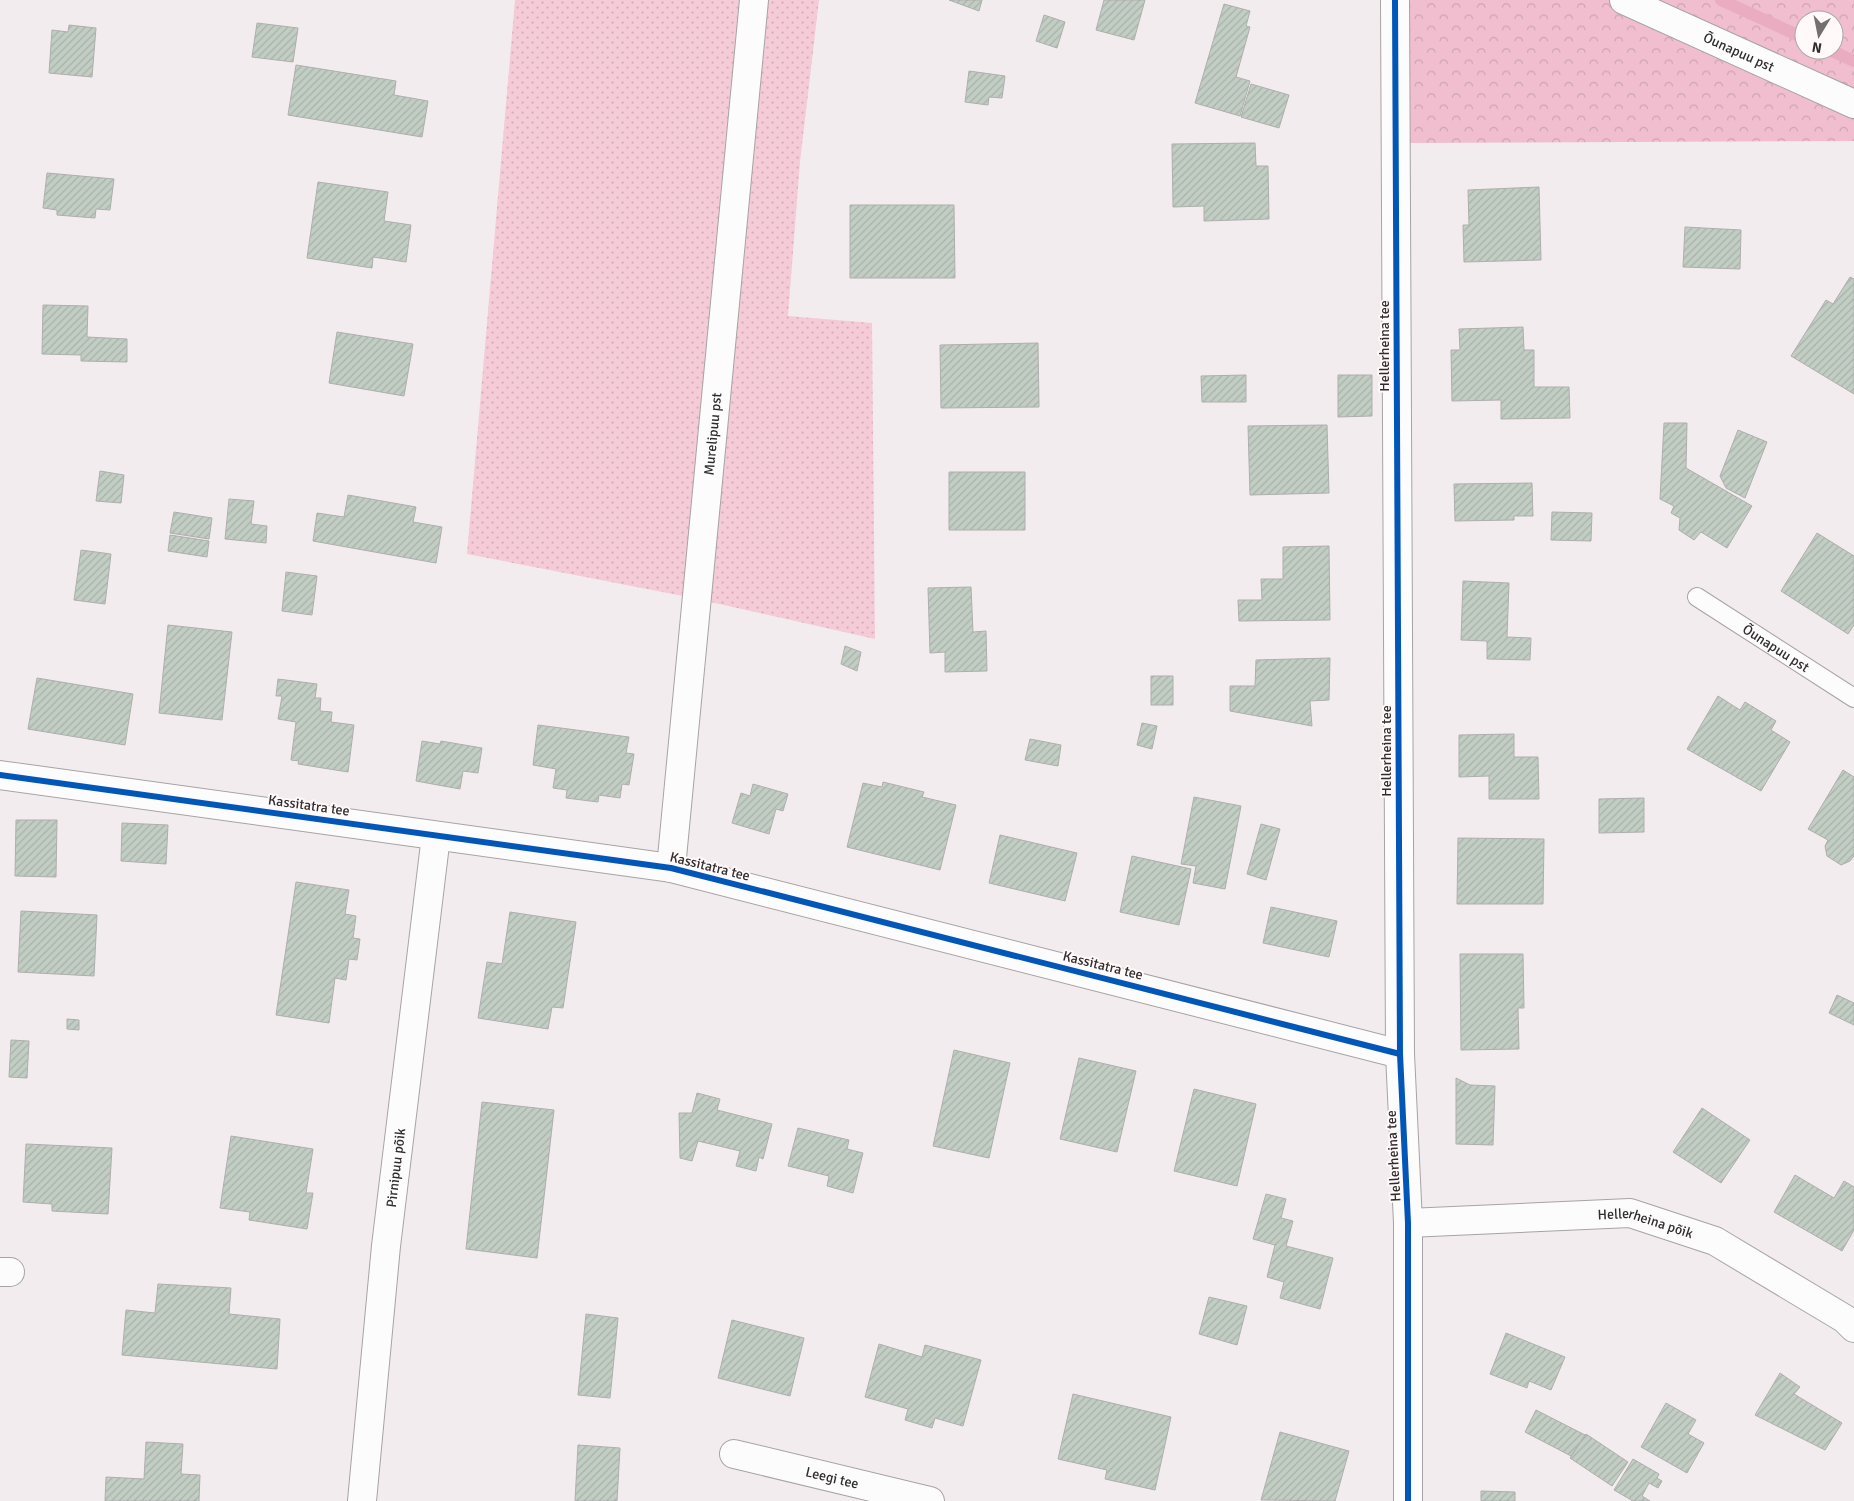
<svg xmlns="http://www.w3.org/2000/svg" width="1854" height="1501" font-family="Signika,sans-serif">
  <defs>
    <pattern id="forest-crowns" width="20" height="18" patternUnits="userSpaceOnUse" patternTransform="scale(1.25)"><rect width="20" height="18" fill="#f0bece"/><path d="M2 6a3 3 0 1 1 6 0M12 15a3 3 0 1 1 6 0" fill="none" stroke="#cea4b1"/></pattern>
    <pattern id="park-dots" width="8" height="8" patternUnits="userSpaceOnUse" patternTransform="scale(1.25)"><rect width="8" height="8" fill="#f4cbd7"/><path d="M2 2h.1M6 6h.1" fill="none" stroke="#d2afb9" stroke-width="1.8" stroke-linecap="round"/></pattern>
    <pattern id="building-hatch" width="6" height="6" patternUnits="userSpaceOnUse" patternTransform="scale(1.25)"><rect width="6" height="6" fill="#c2cec4"/><path d="M-1 1l2-2M0 6l6-6M5 7l2-2" fill="none" stroke="#a7b1a9"/></pattern>
  </defs>
  <rect width="100%" height="100%" fill="#f2ecee"/>
  <path fill="url(#forest-crowns)" fill-rule="evenodd" d="M 1409,0 L 1854,0 L 1854,141 L 1406,143 ZM 1804,20 L 1834,20 L 1834,50 L 1804,50 Z"/>
  <path fill="url(#park-dots)" d="M 515,0 L 819,0 L 800,162 L 788,316 L 872,323 L 875,639 L 688,597 L 467,554 Z"/>
  <g fill="none" stroke-linecap="round" stroke-linejoin="round">
    <path stroke="#eaacc0" stroke-width="12" d="M 1721,0 L 1804,38
      M 1830,50 L 1854,61"/>
  </g>
  <path fill="url(#building-hatch)" stroke="#afaeae" d="M 949,0 L 982,0 L 979,11 Z
    M 1104,0 L 1145,0 L 1134,40 L 1096,30 Z
    M 1224,4 L 1250,11 L 1246,26 L 1250,27 L 1236,77 L 1250,81 L 1240,116 L 1195,103 Z
    M 1044,15 L 1065,22 L 1057,48 L 1036,41 Z
    M 257,23 L 298,28 L 293,62 L 252,57 Z
    M 69,25 L 96,28 L 92,77 L 49,73 L 52,30 L 68,32 Z
    M 296,65 L 396,81 L 394,95 L 428,101 L 422,137 L 288,115 Z
    M 969,71 L 1005,76 L 1002,98 L 989,97 L 988,105 L 965,102 Z
    M 1251,84 L 1289,95 L 1279,128 L 1241,117 Z
    M 1255,143 L 1256,166 L 1268,166 L 1269,219 L 1204,221 L 1204,206 L 1173,207 L 1172,144 Z
    M 47,173 L 114,179 L 110,210 L 96,209 L 95,218 L 57,215 L 57,210 L 43,208 Z
    M 318,182 L 388,192 L 384,221 L 411,225 L 406,262 L 373,257 L 372,268 L 307,258 Z
    M 1539,187 L 1541,260 L 1464,262 L 1463,225 L 1469,225 L 1468,190 Z
    M 850,205 L 954,205 L 955,278 L 850,278 Z
    M 1685,227 L 1741,230 L 1740,269 L 1683,267 Z
    M 1850,277 L 1854,279 L 1854,394 L 1791,356 L 1826,300 L 1833,304 Z
    M 43,305 L 88,306 L 87,337 L 127,339 L 127,362 L 81,361 L 81,355 L 42,354 Z
    M 1523,327 L 1524,350 L 1534,350 L 1534,387 L 1569,387 L 1570,418 L 1501,419 L 1501,400 L 1452,401 L 1451,350 L 1460,350 L 1459,329 Z
    M 337,332 L 413,344 L 404,396 L 329,383 Z
    M 1038,343 L 1039,407 L 941,408 L 940,345 Z
    M 1246,375 L 1246,402 L 1202,402 L 1201,376 Z
    M 1338,375 L 1372,375 L 1372,416 L 1338,417 Z
    M 1664,423 L 1687,423 L 1686,468 L 1752,506 L 1727,548 L 1701,532 L 1694,540 L 1679,530 L 1680,518 L 1671,513 L 1674,506 L 1660,499 Z
    M 1327,425 L 1329,493 L 1250,495 L 1248,426 Z
    M 1738,430 L 1767,442 L 1745,498 L 1726,488 L 1720,476 Z
    M 100,471 L 124,475 L 121,503 L 96,501 Z
    M 949,472 L 1025,472 L 1025,530 L 949,530 Z
    M 1532,483 L 1533,516 L 1514,516 L 1514,520 L 1455,521 L 1454,484 Z
    M 348,495 L 416,507 L 413,522 L 442,527 L 436,563 L 313,541 L 317,513 L 344,517 Z
    M 229,499 L 254,501 L 251,524 L 267,526 L 266,543 L 225,539 Z
    M 174,512 L 212,518 L 209,539 L 170,533 Z
    M 1552,512 L 1592,513 L 1591,541 L 1551,540 Z
    M 1817,533 L 1854,556 L 1854,625 L 1848,634 L 1781,591 Z
    M 170,535 L 209,541 L 207,557 L 168,551 Z
    M 1329,546 L 1330,620 L 1239,621 L 1238,600 L 1262,600 L 1261,579 L 1283,579 L 1283,547 Z
    M 81,550 L 111,554 L 105,604 L 74,600 Z
    M 286,572 L 317,576 L 312,615 L 282,611 Z
    M 1463,581 L 1509,583 L 1507,637 L 1531,638 L 1530,660 L 1487,659 L 1487,641 L 1461,640 Z
    M 971,587 L 973,632 L 986,631 L 987,671 L 945,672 L 945,652 L 930,653 L 928,588 Z
    M 168,625 L 232,632 L 222,720 L 159,713 Z
    M 845,646 L 861,652 L 857,671 L 841,664 Z
    M 1330,658 L 1329,700 L 1310,701 L 1312,726 L 1230,711 L 1230,686 L 1255,686 L 1256,660 Z
    M 1151,676 L 1173,676 L 1173,705 L 1151,705 Z
    M 37,678 L 133,694 L 125,745 L 28,729 Z
    M 278,679 L 317,684 L 315,698 L 321,698 L 320,711 L 332,712 L 331,722 L 354,725 L 348,772 L 298,764 L 299,761 L 291,760 L 296,722 L 278,719 L 282,696 L 276,696 Z
    M 1718,696 L 1740,710 L 1745,702 L 1776,721 L 1771,730 L 1790,742 L 1761,791 L 1687,749 Z
    M 1142,723 L 1157,726 L 1152,749 L 1137,745 Z
    M 538,725 L 629,737 L 626,753 L 634,754 L 629,785 L 622,784 L 620,798 L 599,795 L 598,802 L 566,798 L 567,790 L 553,788 L 556,769 L 533,765 Z
    M 1514,734 L 1514,757 L 1538,757 L 1539,799 L 1489,799 L 1489,776 L 1459,777 L 1459,735 Z
    M 1030,739 L 1061,745 L 1058,766 L 1025,760 Z
    M 422,741 L 440,744 L 441,741 L 482,748 L 478,773 L 463,771 L 460,789 L 416,781 Z
    M 1843,770 L 1854,777 L 1854,856 L 1850,861 L 1841,865 L 1827,856 L 1825,846 L 1828,840 L 1808,829 Z
    M 883,782 L 924,792 L 922,797 L 956,805 L 940,870 L 847,847 L 863,783 L 882,787 Z
    M 753,784 L 788,794 L 783,811 L 776,809 L 769,834 L 732,823 L 741,793 L 750,796 Z
    M 1194,797 L 1241,806 L 1225,889 L 1193,883 L 1196,866 L 1181,864 Z
    M 1644,798 L 1644,832 L 1599,833 L 1599,799 Z
    M 16,820 L 57,820 L 56,877 L 15,876 Z
    M 122,823 L 168,825 L 166,864 L 121,861 Z
    M 1261,824 L 1280,829 L 1266,880 L 1247,874 Z
    M 1000,835 L 1077,853 L 1065,901 L 989,883 Z
    M 1458,838 L 1544,839 L 1543,904 L 1457,904 Z
    M 1132,856 L 1191,869 L 1179,925 L 1120,912 Z
    M 296,882 L 349,890 L 345,914 L 356,916 L 353,938 L 360,939 L 357,960 L 349,959 L 346,980 L 335,978 L 329,1023 L 276,1015 Z
    M 1271,907 L 1337,921 L 1329,957 L 1263,943 Z
    M 21,911 L 97,915 L 94,976 L 18,972 Z
    M 510,912 L 576,922 L 563,1008 L 552,1007 L 548,1029 L 478,1018 L 487,962 L 502,964 Z
    M 1460,954 L 1523,954 L 1524,1008 L 1518,1008 L 1519,1049 L 1461,1050 Z
    M 1837,995 L 1854,1003 L 1854,1025 L 1829,1013 Z
    M 67,1019 L 79,1020 L 79,1030 L 67,1029 Z
    M 11,1040 L 29,1041 L 27,1078 L 9,1077 Z
    M 954,1050 L 1010,1063 L 989,1158 L 933,1146 Z
    M 1079,1058 L 1136,1071 L 1117,1152 L 1060,1139 Z
    M 1456,1078 L 1470,1085 L 1495,1086 L 1493,1145 L 1456,1144 Z
    M 1194,1089 L 1256,1104 L 1237,1186 L 1174,1171 Z
    M 697,1093 L 720,1099 L 717,1110 L 772,1124 L 763,1159 L 759,1157 L 756,1171 L 736,1166 L 740,1151 L 698,1141 L 692,1161 L 680,1158 L 679,1113 L 692,1113 Z
    M 482,1102 L 554,1110 L 537,1258 L 466,1249 Z
    M 1702,1108 L 1750,1140 L 1721,1183 L 1673,1152 Z
    M 798,1128 L 849,1140 L 847,1149 L 863,1153 L 853,1193 L 827,1186 L 829,1176 L 788,1166 Z
    M 231,1136 L 313,1149 L 306,1193 L 313,1193 L 307,1229 L 249,1220 L 250,1212 L 220,1208 Z
    M 26,1144 L 112,1148 L 108,1214 L 52,1211 L 52,1204 L 23,1202 Z
    M 1795,1175 L 1834,1198 L 1844,1181 L 1854,1187 L 1854,1230 L 1842,1251 L 1774,1212 Z
    M 1266,1194 L 1286,1199 L 1281,1218 L 1293,1221 L 1286,1246 L 1333,1258 L 1320,1309 L 1280,1298 L 1284,1282 L 1267,1277 L 1275,1245 L 1253,1239 Z
    M 158,1284 L 231,1288 L 229,1314 L 280,1319 L 277,1369 L 122,1355 L 126,1310 L 155,1313 Z
    M 1209,1297 L 1247,1306 L 1237,1345 L 1199,1334 Z
    M 586,1314 L 618,1318 L 610,1398 L 578,1395 Z
    M 732,1320 L 804,1338 L 790,1396 L 718,1378 Z
    M 1506,1333 L 1565,1357 L 1551,1390 L 1529,1381 L 1527,1388 L 1490,1374 Z
    M 879,1344 L 922,1357 L 925,1345 L 981,1360 L 963,1426 L 935,1418 L 932,1428 L 905,1420 L 908,1409 L 865,1397 Z
    M 1780,1373 L 1800,1387 L 1794,1394 L 1842,1423 L 1825,1450 L 1755,1415 Z
    M 1073,1394 L 1171,1417 L 1155,1490 L 1105,1479 L 1107,1470 L 1058,1459 Z
    M 1666,1403 L 1696,1420 L 1688,1434 L 1704,1443 L 1687,1473 L 1641,1447 Z
    M 1536,1410 L 1585,1435 L 1571,1456 L 1525,1432 Z
    M 1280,1432 L 1349,1451 L 1335,1501 L 1261,1500 Z
    M 1586,1434 L 1628,1462 L 1612,1486 L 1570,1458 Z
    M 146,1442 L 183,1444 L 181,1474 L 200,1475 L 199,1501 L 105,1501 L 106,1477 L 144,1479 Z
    M 578,1445 L 620,1448 L 617,1501 L 575,1501 Z
    M 1633,1459 L 1659,1474 L 1657,1478 L 1662,1481 L 1658,1488 L 1649,1483 L 1642,1496 L 1650,1501 L 1633,1501 L 1614,1490 Z
    M 1481,1491 L 1515,1492 L 1515,1501 L 1481,1501 Z"/>
  <g fill="none" stroke-linecap="round" stroke-linejoin="round">
    <defs>
      <g id="lane">
        <path id="s1" d="M 1697,597 L 1854,698"/>
      </g>
      <g id="street">
        <path d="M 1395,0 L 1400,1054 L 1408,1223 L 1408,1501"/>
        <path d="M 0,775 L 671,868 L 1400,1054"/>
        <path id="s2" d="M 671,868 L 754,0"/>
        <path id="s3" d="M 1408,1223 L 1630,1213 L 1715,1241 L 1845,1319 L 1854,1328"/>
        <path d="M 0,1272 L 10,1272"/>
        <path id="s4" d="M 734,1454 L 930,1501"/>
        <path id="s5" d="M 362,1501 L 386,1246 L 436,836"/>
      </g>
      <g id="secondary">
        <path id="s6" d="M 1624,0 L 1854,104"/>
      </g>
    </defs>
    <use href="#lane" stroke="#a7a3a4" stroke-width="20"/>
    <use href="#street" stroke="#a7a3a4" stroke-width="30"/>
    <use href="#secondary" stroke="#a7a3a4" stroke-width="30"/>
    <use href="#lane" stroke="#fdfcfc" stroke-width="18"/>
    <use href="#street" stroke="#fdfcfc" stroke-width="28"/>
    <use href="#secondary" stroke="#fdfcfc" stroke-width="28"/>
    <defs>
      <path id="cycleway" d="M 1395,0 L 1400,1054 L 1408,1223 L 1408,1501
        M 0,775 L 671,868 L 1400,1054"/>
    </defs>
    <use href="#cycleway" stroke="#fff9fa" stroke-width="9"/>
    <use href="#cycleway" stroke="#0057b8" stroke-width="6"/>
  </g>
  <g text-anchor="middle" stroke-width="4" stroke-linejoin="round" paint-order="stroke">
    <g font-size="14" fill="#302d2e" stroke="#fff9fa">
      <text dy="5" stroke="none"><textPath href="#s6" startOffset="126">Õunapuu pst</textPath></text>
      <text transform="translate(1384 346) rotate(-90)" y="5">Hellerheina tee</text>
      <text dy="5" stroke="none"><textPath href="#s2" startOffset="436">Murelipuu pst</textPath></text>
      <text dy="5" stroke="none"><textPath href="#s1" startOffset="94">Õunapuu pst</textPath></text>
      <text transform="translate(1386 751) rotate(-90)" y="5">Hellerheina tee</text>
      <text transform="translate(309 805) rotate(8)" y="5">Kassitatra tee</text>
      <text transform="translate(710 866) rotate(14)" y="5">Kassitatra tee</text>
      <text transform="translate(1103 965) rotate(14)" y="5">Kassitatra tee</text>
      <text transform="translate(1393 1156) rotate(-93)" y="5">Hellerheina tee</text>
      <text dy="5" stroke="none"><textPath href="#s5" startOffset="335">Pirnipuu põik</textPath></text>
      <text dy="5" stroke="none"><textPath href="#s3" startOffset="239">Hellerheina põik</textPath></text>
      <text dy="5" stroke="none"><textPath href="#s4" startOffset="101">Leegi tee</textPath></text>
    </g>
  </g>
  <g transform="translate(1819 35) rotate(190)"><circle r="24" fill="#fff9fa" stroke="#aca7a8"/>
  <path d="M0-4L9 19L0 12L-9 19Z" fill="#747071"/>
  <text y="-8" font-size="14" font-weight="bold" text-anchor="middle" fill="#302d2e">N</text>
  </g>
</svg>
